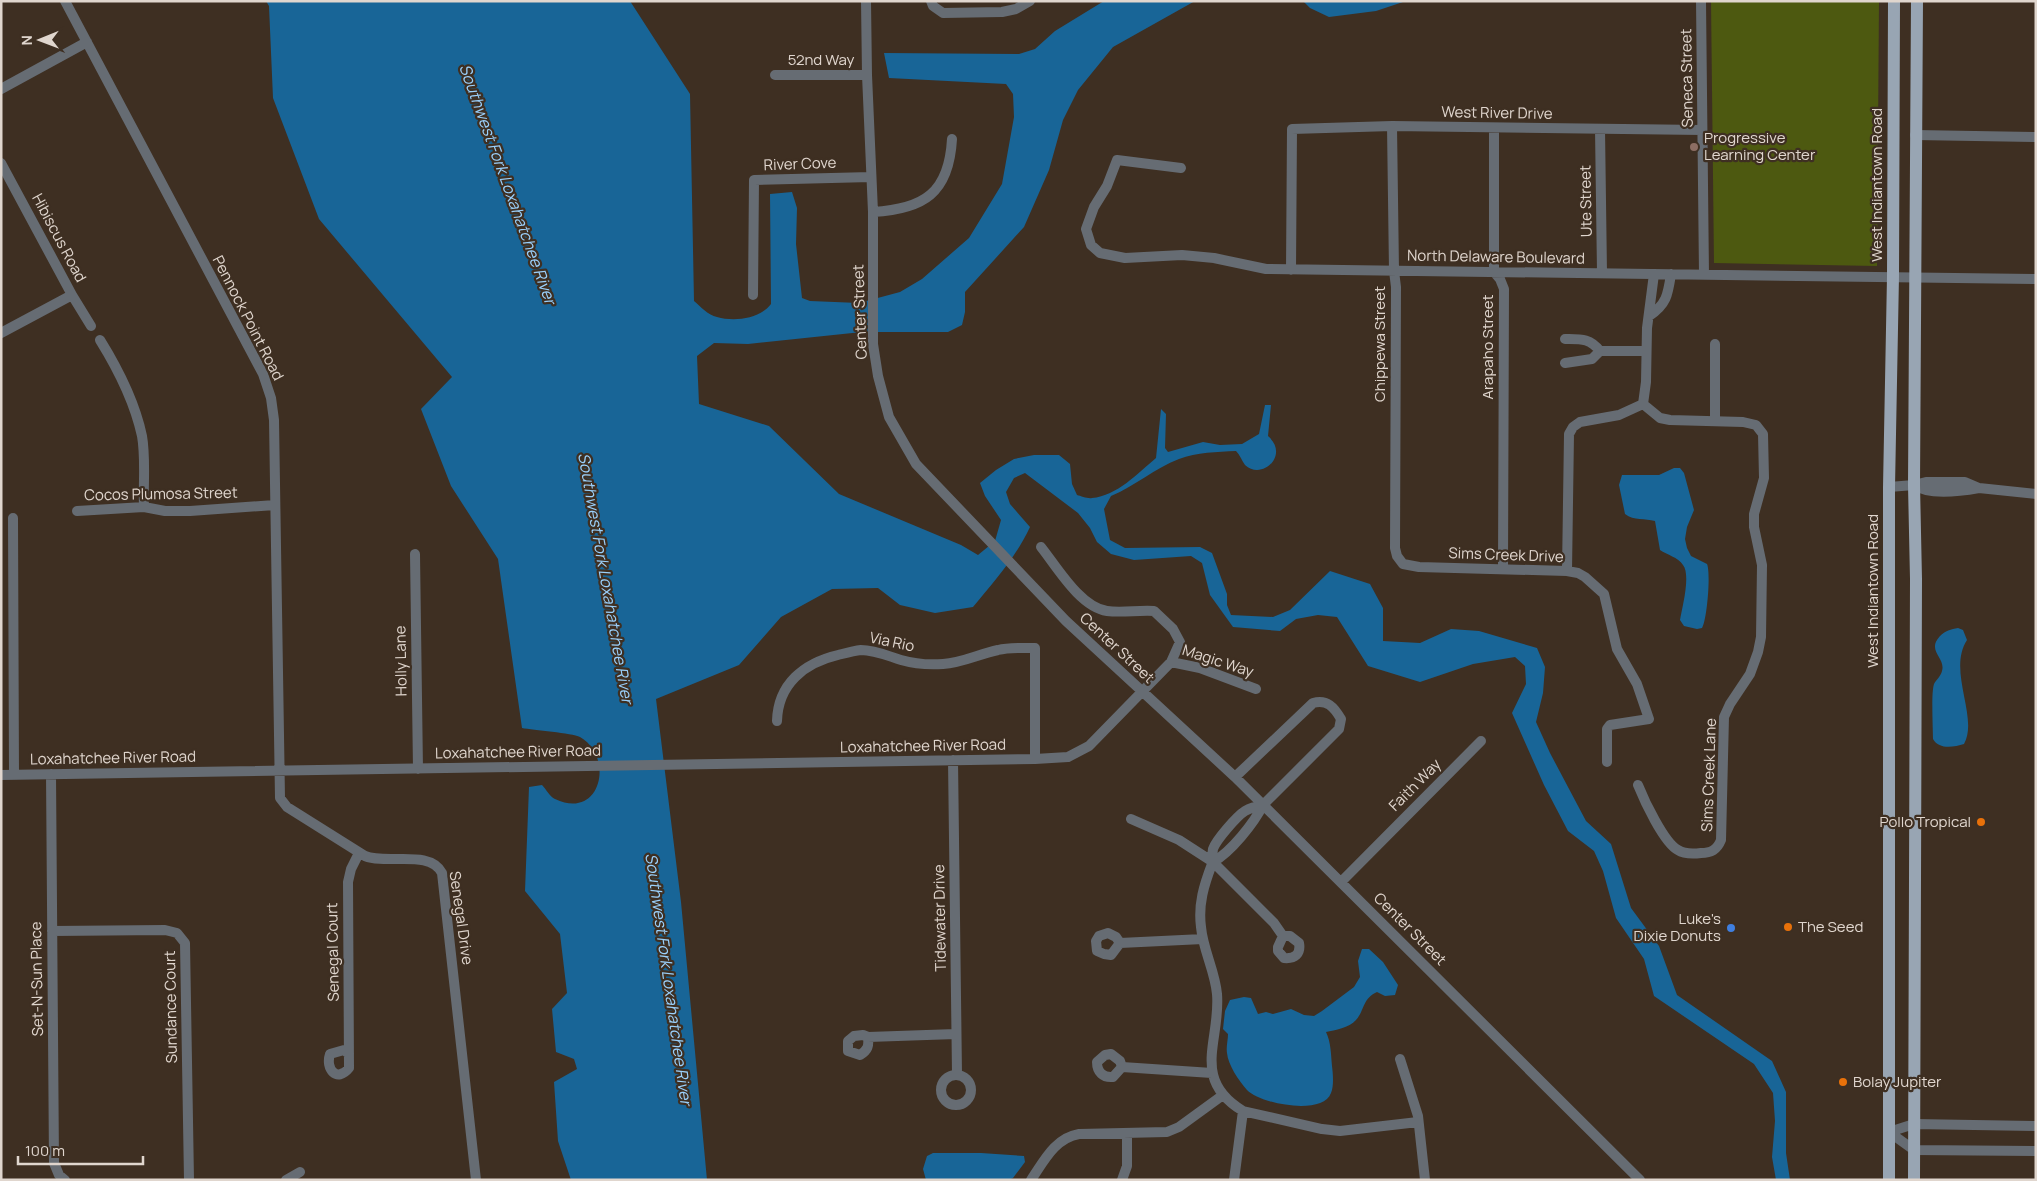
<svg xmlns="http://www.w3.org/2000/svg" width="2037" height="1181" font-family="Manrope,sans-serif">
  <rect width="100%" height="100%" fill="#3e2f22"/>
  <path fill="#4d5910" d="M 1711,1 L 1879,1 L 1877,266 L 1714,263 Z"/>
  <path fill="#186597" d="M 266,1 L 630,1 L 690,94 L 694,301 C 701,307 708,315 717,317 C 734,322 760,319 771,304 L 770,194 L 792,192 L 797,208 L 796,244 L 802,298 L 810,301 L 859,303 L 900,292 L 922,279 L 969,238 L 1002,184 L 1014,117 L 1013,94 L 1006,84 L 889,78 L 884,53 L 1019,54 L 1035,49 L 1055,31 L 1104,1 L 1195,1 L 1113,47 L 1078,90 L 1063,120 L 1049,170 L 1024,227 L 965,292 L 965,312 L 962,325 L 948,332 L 862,332 L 748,344 L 714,343 L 697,356 L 699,404 L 769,426 L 839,494 L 961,545 L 978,555 L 995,541 L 1001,520 L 985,496 L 980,483 L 996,470 L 1014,459 L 1034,455 L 1059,455 L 1070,464 L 1072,484 L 1077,495 C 1081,496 1088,499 1092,498 C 1117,496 1138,473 1156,458 L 1161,409 L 1166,414 L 1165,448 L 1168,452 L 1203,442 L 1220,445 L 1242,444 L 1259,434 L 1265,405 L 1271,405 L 1268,436 C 1290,455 1262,481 1245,465 C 1242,461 1240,455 1236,451 C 1217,452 1197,452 1179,459 C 1155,468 1135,486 1111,496 L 1104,509 L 1110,540 L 1125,548 L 1200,547 L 1212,553 L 1227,594 L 1227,605 L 1231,615 L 1273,617 L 1290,610 L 1330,571 L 1370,584 L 1383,608 L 1383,641 L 1420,643 L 1451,629 L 1479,631 L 1537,648 L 1545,667 L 1543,693 L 1536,722 L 1550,753 L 1586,821 L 1611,844 L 1631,908 L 1659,946 L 1677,995 L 1772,1061 L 1786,1092 L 1786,1153 L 1790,1180 L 1776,1180 L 1772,1157 L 1775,1121 L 1773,1093 L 1754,1064 L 1654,996 L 1644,959 L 1616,918 L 1603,871 L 1594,851 L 1568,831 L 1544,785 L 1512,713 L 1526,684 L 1525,666 L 1515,657 L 1473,664 L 1420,682 L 1368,666 L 1337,617 L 1318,615 L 1296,619 L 1280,631 L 1233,627 L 1210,595 L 1202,563 L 1191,556 L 1134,560 L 1111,554 L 1097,542 L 1090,528 L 1078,513 L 1025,473 L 1014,478 L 1006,492 L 1010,504 L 1030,527 C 1016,557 994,582 973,607 L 935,613 L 900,605 L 878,588 L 832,589 L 781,617 L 739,665 L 656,699 L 681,902 L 707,1180 L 571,1180 L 558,1141 L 554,1082 L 577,1069 L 574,1059 L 556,1052 L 552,1009 L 567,993 L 560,934 L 525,891 L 529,787 L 542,785 C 546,789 550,797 555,799 C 601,821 615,757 580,737 C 572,733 533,730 522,728 L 498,559 L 451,486 L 421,409 L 452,377 L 319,219 L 273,98 L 269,6 Z
    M 1303,1 L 1406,1 L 1376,11 L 1329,17 L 1310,8 Z
    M 1674,468 L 1680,468 L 1684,473 L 1694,510 L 1687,527 L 1685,539 L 1687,548 L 1691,556 L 1707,564 C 1711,573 1707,620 1702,628 L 1697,629 L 1684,626 L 1680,620 C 1682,608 1691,575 1683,565 C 1678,557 1667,555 1660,550 L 1655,521 C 1645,518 1634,521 1625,514 L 1619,485 L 1622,475 L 1659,475 Z
    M 1958,628 L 1963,630 L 1967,640 C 1947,671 1979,717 1964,744 C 1954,747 1939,750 1933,739 C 1933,728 1931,693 1934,684 C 1936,680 1941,676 1942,671 C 1946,657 1926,651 1940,636 C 1945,631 1951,629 1958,628 Z
    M 1362,949 L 1369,949 L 1383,962 L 1398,985 L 1395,995 L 1385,996 L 1377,992 C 1362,999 1365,1010 1356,1020 C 1349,1028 1335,1030 1326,1032 C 1331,1042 1331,1055 1332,1066 C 1333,1074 1334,1086 1331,1093 C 1323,1116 1260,1104 1247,1090 C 1239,1081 1228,1065 1227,1053 C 1226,1047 1228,1040 1228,1034 L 1223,1029 L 1225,1011 L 1230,1000 L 1244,997 L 1251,998 L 1258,1014 L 1266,1012 L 1273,1014 L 1291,1009 L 1304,1015 L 1314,1016 L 1322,1011 L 1354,987 L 1360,977 L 1358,961 Z
    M 933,1153 L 981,1153 L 1024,1156 L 1025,1162 L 1013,1178 L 1009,1180 L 926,1180 L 923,1169 L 927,1156 Z"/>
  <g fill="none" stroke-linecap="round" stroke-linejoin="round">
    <path stroke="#666c73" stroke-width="10" d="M 65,1 L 263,374 L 271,398 L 274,420 L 280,798 L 287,807 L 365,856 C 387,865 430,849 442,873 L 476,1180
      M 866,1 L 867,75 L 873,212 L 873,344 L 878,376 L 889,417 L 916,464 L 1066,621 L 1235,777 L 1640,1180
      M 931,1 L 933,6 L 943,13 L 1002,12 L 1016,9 L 1030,1
      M 1701,1 L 1704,275
      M 775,75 L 867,75
      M 1,89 L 87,42
      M 1392,126 L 1394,271 L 1396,287 L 1395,548 L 1397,556 L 1403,564 L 1419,567 L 1567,571 L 1578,573 L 1585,577 L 1604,594 L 1617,649 L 1637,684 L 1649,719 L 1610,725 L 1607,729 L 1607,762
      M 1494,128 L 1494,272 L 1500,279 L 1504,289 L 1503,569
      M 1600,129 L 1602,273
      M 1915,135 L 2036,137
      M 1,163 L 72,295 L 91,326
      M 1181,168 L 1117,160 L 1107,186 L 1094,207 L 1086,229 L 1091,245 L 1100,253 L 1125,258 L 1182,255 L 1214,258 L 1266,269 L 2036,279
      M 873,212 C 924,209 949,193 952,139
      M 1291,270 L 1292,129 L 1392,126 L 1702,130
      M 753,295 L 754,180 L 871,177
      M 1649,316 C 1667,304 1668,294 1671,274
      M 1,333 L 72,295
      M 1565,339 C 1581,339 1590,338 1600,351
      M 100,340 C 118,369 135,403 142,436 C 146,459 143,484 144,507
      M 1715,344 L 1715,421
      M 1565,363 L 1592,359 L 1600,351 L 1646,351
      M 1643,404 L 1646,382 L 1647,328 L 1654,274
      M 1914,485 C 1929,496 1962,491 1979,488
      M 1889,487 L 1914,485 L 1926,482 L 1965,482 L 1979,488 L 2036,494
      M 77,511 L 144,507 L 165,511 L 190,511 L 275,505
      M 13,518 L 14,775
      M 415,554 L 418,769
      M 1567,571 L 1569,434 L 1573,427 L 1580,422 L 1619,415 L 1643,404
      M 1171,662 L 1200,668 L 1256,689
      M 777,721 C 778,684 804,663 838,655 C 846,653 853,651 861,650 C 875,650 888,656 901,660 C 915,664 929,665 943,664 C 962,663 979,654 998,650 C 1010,647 1023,648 1035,648 L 1035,759
      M 953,760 L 957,1074
      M 51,774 L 54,1163 L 59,1175 L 65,1180
      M 1,775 L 1035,759 L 1068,757 L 1089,746 L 1171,662 L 1180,642 L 1173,629 L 1154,611 C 1138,610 1122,613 1107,611 C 1080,607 1057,567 1041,547
      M 1638,785 C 1644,800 1664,843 1678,850 C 1684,854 1693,854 1701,853 C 1711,853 1717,850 1721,840 L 1724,717 L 1730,704 L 1750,674 L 1758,652 L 1761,637 L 1762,565 L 1754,527 L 1754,514 L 1764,478 L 1763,434 L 1756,425 L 1743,422 L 1670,420 L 1660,418 L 1643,404
      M 1263,805 C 1257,806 1250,808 1245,811 C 1237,816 1216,840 1213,849 C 1212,854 1213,859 1212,864 C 1204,885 1198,904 1201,927 C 1203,950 1215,971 1217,994 C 1221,1040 1190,1079 1243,1111 L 1322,1129 L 1340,1131 L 1418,1122
      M 1131,819 L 1179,840 L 1213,862 L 1274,923 L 1283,936 L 1278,947 L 1278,951 L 1284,958 C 1295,959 1301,954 1299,943 L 1290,936 L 1283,936
      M 1213,862 C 1231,852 1254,823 1263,805 L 1339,729 L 1341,719 C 1334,707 1327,699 1313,703 L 1235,777
      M 1341,882 L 1481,741
      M 52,931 L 165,930 L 177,933 L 185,943 L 189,1180
      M 1120,943 L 1111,955 L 1104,954 L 1097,951 L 1096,941 L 1099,936 L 1108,933 L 1116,937 L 1120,943 L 1203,939
      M 863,1035 L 868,1037 C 869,1046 868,1050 860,1055 L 848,1051 L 848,1041 L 854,1036 Z
      M 868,1037 L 956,1034
      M 349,1054 L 344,1050 L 330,1054 C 325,1069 337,1083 349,1068 L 348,882 L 351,869 L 359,853
      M 1400,1059 L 1418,1116 L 1425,1180
      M 1122,1067 L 1113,1077 C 1103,1078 1097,1072 1097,1062 L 1105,1055 L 1111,1054 L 1120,1061 L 1122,1067 L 1212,1073
      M941 1090a15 15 0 1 1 30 0a15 15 0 1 1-30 0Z
      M 1889,1132 L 1914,1150 L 2036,1151
      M 1889,1132 L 1914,1124 L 2036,1126
      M 286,1180 L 300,1172
      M 1031,1180 C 1044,1161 1055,1138 1079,1134 L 1167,1132 L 1179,1127 L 1223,1095
      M 1122,1180 L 1127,1166 L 1127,1134
      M 1234,1180 L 1243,1111"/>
    <path stroke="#98a5b3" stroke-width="12" d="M 1889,1180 L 1889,487 L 1893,276 L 1894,1
      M 1914,1180 L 1916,579 L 1914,485 L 1917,1"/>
  </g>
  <circle fill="#8d6e63" stroke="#3e2f22" stroke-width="2" cx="1694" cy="147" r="5"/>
  <g fill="#e8710a" stroke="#3e2f22" stroke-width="2">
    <circle cx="1981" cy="822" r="5"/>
    <circle cx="1788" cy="927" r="5"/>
    <circle cx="1843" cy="1082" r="5"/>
  </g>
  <circle fill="#3f7fe0" stroke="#3e2f22" stroke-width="2" cx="1731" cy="928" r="5"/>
  <g text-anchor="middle" stroke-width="4.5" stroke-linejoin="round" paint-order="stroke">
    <g font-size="15" fill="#e0d6ce" stroke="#3e2f22">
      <text x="821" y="65">52nd Way</text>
      <text transform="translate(1687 78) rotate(-91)" y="5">Seneca Street</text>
      <text transform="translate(1497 113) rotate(1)" y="5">West River Drive</text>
      <text transform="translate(800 164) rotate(-2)" y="5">River Cove</text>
      <text transform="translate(1877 185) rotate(-90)" y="5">West Indiantown Road</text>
      <text transform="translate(1586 201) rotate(-91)" y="5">Ute Street</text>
      <text transform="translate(59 238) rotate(62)" y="5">Hibiscus Road</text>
      <text transform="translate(1496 257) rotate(1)" y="5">North Delaware Boulevard</text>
      <text transform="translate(860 312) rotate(-92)" y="5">Center Street</text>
      <text transform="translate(248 318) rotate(63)" y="5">Pennock Point Road</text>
      <text transform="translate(1380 344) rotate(-90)" y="5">Chippewa Street</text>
      <text transform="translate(1488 347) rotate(-90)" y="5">Arapaho Street</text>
      <text transform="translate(161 494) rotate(-1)" y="5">Cocos Plumosa Street</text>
      <text transform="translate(1506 555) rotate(2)" y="5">Sims Creek Drive</text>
      <text transform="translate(1873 591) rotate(-90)" y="5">West Indiantown Road</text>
      <text transform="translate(892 642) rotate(12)" y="5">Via Rio</text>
      <text transform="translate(1117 648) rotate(43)" y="5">Center Street</text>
      <text transform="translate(401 661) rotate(-91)" y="5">Holly Lane</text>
      <text transform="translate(1218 661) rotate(18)" y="5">Magic Way</text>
      <text transform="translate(923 746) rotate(-1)" y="5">Loxahatchee River Road</text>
      <text transform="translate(518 752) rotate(-1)" y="5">Loxahatchee River Road</text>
      <text transform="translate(113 758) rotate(-1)" y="5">Loxahatchee River Road</text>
      <text transform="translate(1709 775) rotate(-88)" y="5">Sims Creek Lane</text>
      <text transform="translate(1415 785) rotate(-45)" y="5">Faith Way</text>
      <text transform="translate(461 918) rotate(82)" y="5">Senegal Drive</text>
      <text transform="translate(940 918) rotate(-91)" y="5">Tidewater Drive</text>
      <text transform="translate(1410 929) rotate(45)" y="5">Center Street</text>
      <text transform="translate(333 952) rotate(-91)" y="5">Senegal Court</text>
      <text transform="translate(37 979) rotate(-91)" y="5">Set-N-Sun Place</text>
      <text transform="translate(171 1007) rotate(-91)" y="5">Sundance Court</text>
    </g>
    <g font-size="15" fill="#e0d6ce" stroke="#3e2f22" text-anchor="start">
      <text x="1704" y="143">Progressive<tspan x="1704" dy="17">Learning Center</tspan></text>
      <text x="1971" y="827" text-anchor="end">Pollo Tropical</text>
      <text x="1721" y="924" text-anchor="end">Luke's<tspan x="1721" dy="17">Dixie Donuts</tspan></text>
      <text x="1798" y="932">The Seed</text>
      <text x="1853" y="1087">Bolay Jupiter</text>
    </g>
    <g font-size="16" font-style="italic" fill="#9ad0fb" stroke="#3e2f22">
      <text transform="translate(508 184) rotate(70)" y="6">Southwest Fork Loxahatchee River</text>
      <text transform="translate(606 578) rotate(80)" y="6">Southwest Fork Loxahatchee River</text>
      <text transform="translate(669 979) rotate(82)" y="6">Southwest Fork Loxahatchee River</text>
    </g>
  </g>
  <rect width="2037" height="1181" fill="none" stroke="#e0d6ce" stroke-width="5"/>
  <g transform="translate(40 40) rotate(269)" stroke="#3e2f22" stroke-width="4" paint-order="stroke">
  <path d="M0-4L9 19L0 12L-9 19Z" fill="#e0d6ce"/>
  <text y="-8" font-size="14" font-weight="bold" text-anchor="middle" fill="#e0d6ce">N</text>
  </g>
  <path d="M18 1156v8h125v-8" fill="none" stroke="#e0d6ce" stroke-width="2.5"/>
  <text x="25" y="1156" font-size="15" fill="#e0d6ce" stroke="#3e2f22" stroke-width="4" paint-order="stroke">100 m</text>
</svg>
